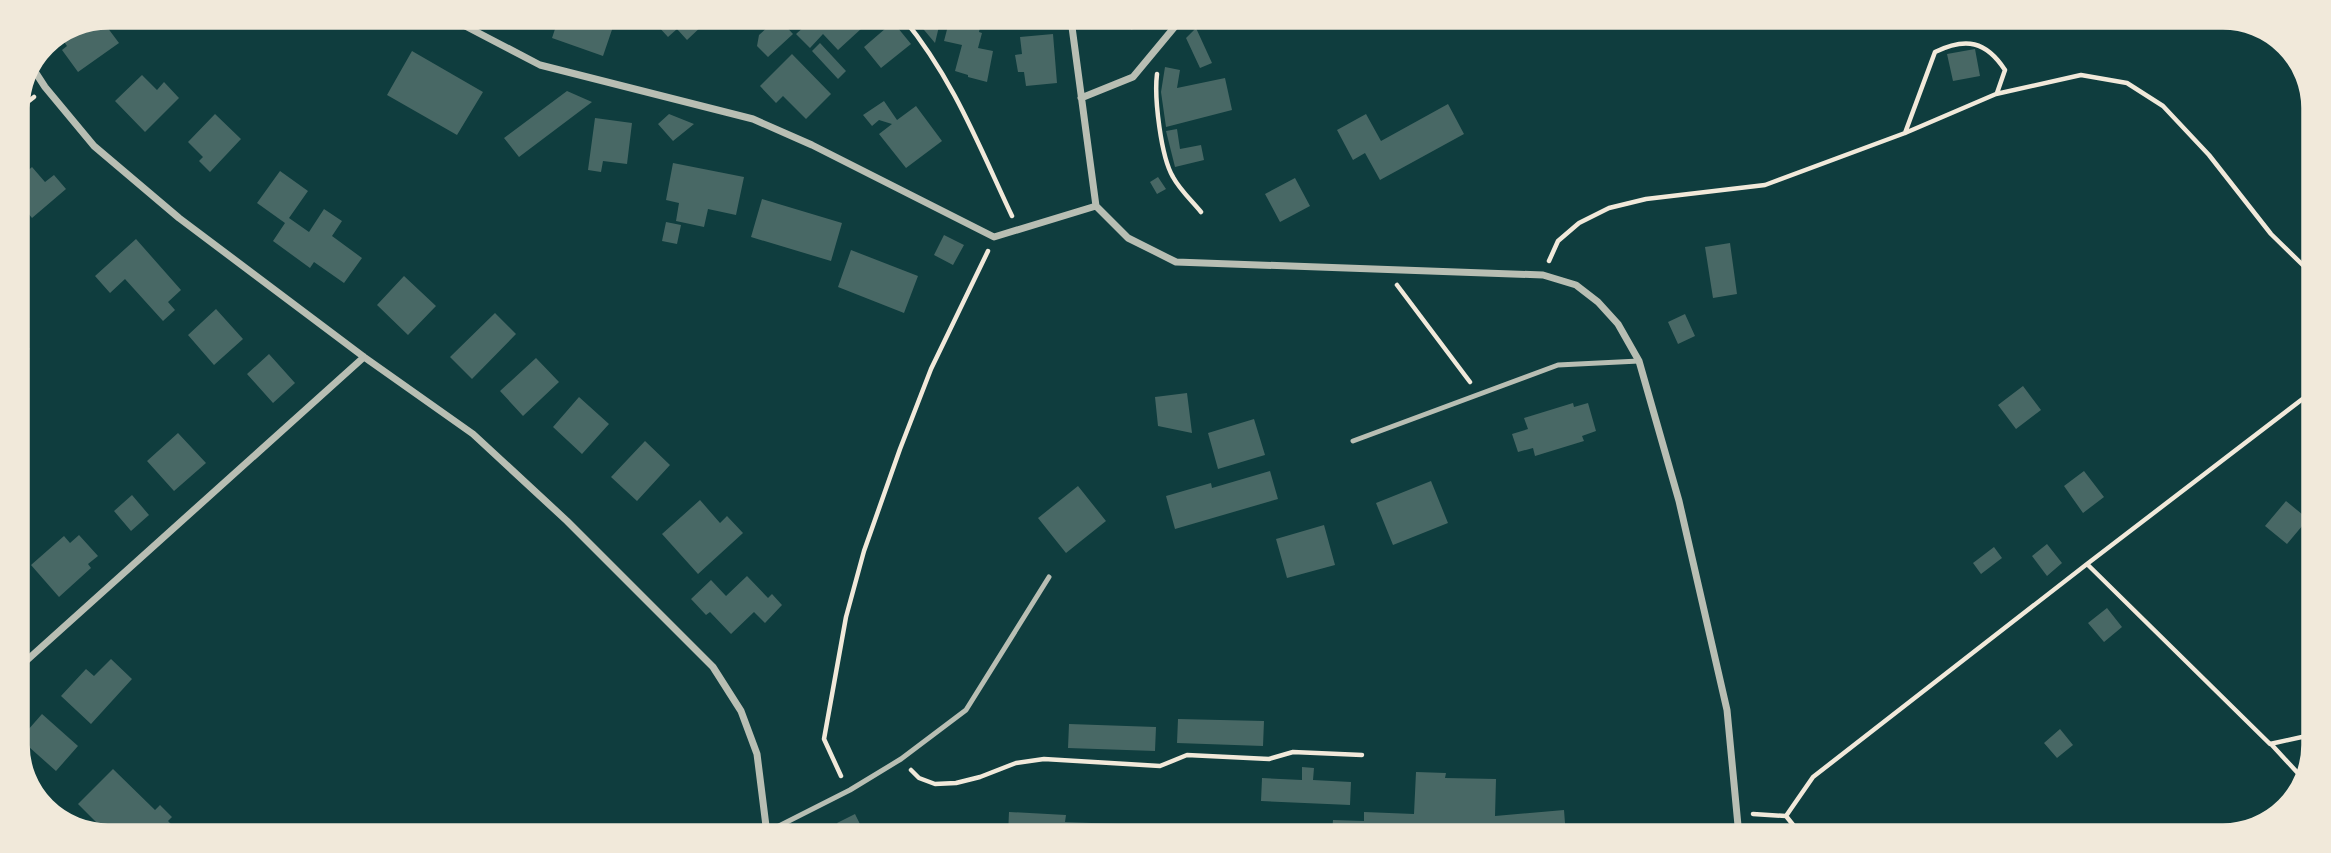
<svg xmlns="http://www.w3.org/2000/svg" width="2331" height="853" font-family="'IBM Plex Sans',sans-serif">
  <rect width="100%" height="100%" fill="#0f3d3e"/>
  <path fill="#486865" d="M 559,17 L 616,18 L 603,56 L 552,38 Z
    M 665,17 L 699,17 L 705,23 L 687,40 L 677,29 L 668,37 L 657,25 Z
    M 815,17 L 862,18 L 856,22 L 862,28 L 838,50 L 823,34 L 810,48 L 796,34 Z
    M 914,18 L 941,18 L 935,43 Z
    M 950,18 L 982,18 L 979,32 L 982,33 L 978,48 L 993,51 L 987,82 L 968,77 L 968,75 L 955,71 L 962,45 L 944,41 Z
    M 1128,18 L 1161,18 L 1131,30 Z
    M 101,19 L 119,43 L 78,72 L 62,50 L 67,46 L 60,36 Z
    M 782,22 L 793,34 L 768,57 L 757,46 L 759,35 L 772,23 Z
    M 893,22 L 911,44 L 881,68 L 864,47 Z
    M 1196,28 L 1212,63 L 1200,68 L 1186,38 Z
    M 1053,34 L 1057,83 L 1026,86 L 1024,72 L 1018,72 L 1015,55 L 1022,54 L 1020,37 Z
    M 820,43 L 846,71 L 838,79 L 812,51 Z
    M 1975,49 L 1980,76 L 1953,81 L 1947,54 Z
    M 412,51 L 483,92 L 457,135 L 387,95 Z
    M 792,54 L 831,94 L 806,119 L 783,96 L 776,103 L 760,86 Z
    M 1165,67 L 1180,70 L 1177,88 L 1225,78 L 1232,110 L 1166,127 L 1161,92 Z
    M 142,75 L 157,90 L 164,82 L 179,98 L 145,132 L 115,101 Z
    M 567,91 L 592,102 L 519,157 L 504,138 Z
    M 884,101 L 897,120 L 916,106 L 942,141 L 906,168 L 879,134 L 892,124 L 879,120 L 872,126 L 863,115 Z
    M 1448,104 L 1464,134 L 1380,180 L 1365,153 L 1353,160 L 1337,130 L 1366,114 L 1381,141 Z
    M 215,114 L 241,139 L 210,172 L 199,161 L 203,157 L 188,142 Z
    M 669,114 L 694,124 L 673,141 L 658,124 Z
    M 595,118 L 632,123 L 627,164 L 603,161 L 601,172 L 588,170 Z
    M 1177,129 L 1180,149 L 1201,145 L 1204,160 L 1175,167 L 1166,131 Z
    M 673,163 L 744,177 L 736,215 L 708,209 L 704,227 L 676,221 L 679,203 L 666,200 Z
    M 32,167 L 45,182 L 54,175 L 66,189 L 32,218 L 16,199 L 16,181 Z
    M 280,171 L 308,191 L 289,218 L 309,232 L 324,209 L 342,221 L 332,236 L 362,258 L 344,283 L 314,262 L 310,268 L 273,241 L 285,223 L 257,203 Z
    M 1158,177 L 1166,189 L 1157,194 L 1150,182 Z
    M 1295,178 L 1310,206 L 1280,222 L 1265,194 Z
    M 762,199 L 842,223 L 831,261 L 751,237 Z
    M 666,222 L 681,225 L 677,244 L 662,241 Z
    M 944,235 L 964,245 L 953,265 L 934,255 Z
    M 136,239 L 181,290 L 168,302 L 175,310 L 163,321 L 125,279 L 110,293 L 95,276 Z
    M 1730,243 L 1737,294 L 1713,298 L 1705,247 Z
    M 851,250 L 918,276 L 904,313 L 838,287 Z
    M 404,276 L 436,306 L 408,335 L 377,305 Z
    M 216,309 L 243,339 L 214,365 L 188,335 Z
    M 495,313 L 516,334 L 472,379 L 450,357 Z
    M 1685,314 L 1695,336 L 1678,344 L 1668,322 Z
    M 16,333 L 30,349 L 16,361 Z
    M 269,354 L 295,383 L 273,403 L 247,374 Z
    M 536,358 L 559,382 L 523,416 L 500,391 Z
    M 2023,386 L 2041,410 L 2016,429 L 1998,405 Z
    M 1187,393 L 1192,433 L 1158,426 L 1155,397 Z
    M 579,397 L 609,424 L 582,454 L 553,427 Z
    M 1573,403 L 1574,407 L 1588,403 L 1596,431 L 1582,436 L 1584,441 L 1535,456 L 1533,448 L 1518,452 L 1512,434 L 1528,429 L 1524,418 Z
    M 1254,419 L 1265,455 L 1218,469 L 1208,433 Z
    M 178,433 L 206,463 L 174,491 L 147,461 Z
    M 645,441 L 670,465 L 637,501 L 611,477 Z
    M 1270,471 L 1278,499 L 1175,529 L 1166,496 L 1211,483 L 1212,488 Z
    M 2084,471 L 2104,497 L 2083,513 L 2064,486 Z
    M 1431,481 L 1448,523 L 1393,545 L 1376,503 Z
    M 1078,486 L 1106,521 L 1066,553 L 1038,518 Z
    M 132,495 L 149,515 L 131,531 L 114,511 Z
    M 700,500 L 720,523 L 727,516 L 743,533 L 698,574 L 662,534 Z
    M 2286,501 L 2308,519 L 2287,544 L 2265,526 Z
    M 1324,525 L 1335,565 L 1287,578 L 1276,539 Z
    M 79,535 L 98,556 L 88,564 L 91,568 L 59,597 L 31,565 L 64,536 L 70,543 Z
    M 2047,544 L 2062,563 L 2047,576 L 2032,556 Z
    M 1994,547 L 2002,558 L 1981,574 L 1973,563 Z
    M 747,576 L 768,598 L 772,594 L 782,605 L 765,623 L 754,612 L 731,634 L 710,612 L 706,615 L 691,599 L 711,580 L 726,596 Z
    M 2107,608 L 2122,627 L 2104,642 L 2088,623 Z
    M 111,659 L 132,679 L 91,724 L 61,696 L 86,669 L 94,676 Z
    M 42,714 L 78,746 L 56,771 L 20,739 Z
    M 1178,719 L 1264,721 L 1263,746 L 1177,743 Z
    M 1069,724 L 1156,727 L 1155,751 L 1068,748 Z
    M 2060,729 L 2073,745 L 2057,758 L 2044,743 Z
    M 1302,767 L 1314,768 L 1313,780 L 1351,782 L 1350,805 L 1261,801 L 1262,778 L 1302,780 Z
    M 113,769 L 155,810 L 160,805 L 172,817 L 168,821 L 179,832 L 147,832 L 140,826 L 133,832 L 106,832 L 78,804 Z
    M 1416,772 L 1446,773 L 1445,778 L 1496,779 L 1495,816 L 1564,810 L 1566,836 L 1434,835 L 1434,828 L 1406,827 L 1406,835 L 1008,834 L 1009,812 L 1066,815 L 1065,822 L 1332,832 L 1333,820 L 1364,821 L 1364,812 L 1414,814 Z
    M 855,814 L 861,826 L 843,834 L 837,823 Z"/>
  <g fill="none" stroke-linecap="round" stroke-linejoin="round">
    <path stroke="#f1e9da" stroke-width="4.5" d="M 903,18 C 953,78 979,146 1012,216
      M 1157,74 C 1154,98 1161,157 1173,177 C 1180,190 1192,201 1201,212
      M 16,111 L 34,97
      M 1905,133 L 1935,52 C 1966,37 1986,41 2005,70 L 1997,93
      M 1549,261 L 1558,241 L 1579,223 L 1609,208 L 1646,199 L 1765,185 L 1905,133 L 1996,94 L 2081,75 L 2127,83 L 2163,106 L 2209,155 L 2271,234 L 2314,276
      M 1397,285 L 1470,382
      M 2087,564 L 2313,391
      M 2271,744 L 2306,782
      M 911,770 L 919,778 L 935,784 L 956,783 L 980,777 L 1016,763 L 1044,759 L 1160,766 L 1187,755 L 1269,759 L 1293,752 L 1362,755
      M 841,776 L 824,739 L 846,617 L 864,551 L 900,449 L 931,369 L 988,251
      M 1753,814 L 1786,816 L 1802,836
      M 1786,816 L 1813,777 L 2087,564 L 2270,744 L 2311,735"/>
    <path stroke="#b8beb3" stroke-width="5" d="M 1353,441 L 1558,365 L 1639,361
      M 767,832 L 850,790 L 901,759 L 966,710 L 1049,577"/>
    <path stroke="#b8beb3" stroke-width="7" d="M 448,17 L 540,65 L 753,119 L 812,145 L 994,237 L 1096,206
      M 1069,18 L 1072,27 L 1096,206 L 1128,238 L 1176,262 L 1543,275 L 1576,285 L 1598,302 L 1618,324 L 1639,361 L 1679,501 L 1727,710 L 1739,836
      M 32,67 L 45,87 L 94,146 L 179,218 L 364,357 L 473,434 L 567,521 L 713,667 L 741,711 L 757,754 L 767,834
      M 1081,98 L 1133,77 L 1182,18
      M 16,670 L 364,357
      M 29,787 L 51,813"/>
  </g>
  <path d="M0 0H2331V853H0ZM108 28H2223A80 80 0 0 1 2303 108V745A80 80 0 0 1 2223 825H108A80 80 0 0 1 28 745V108A80 80 0 0 1 108 28Z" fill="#f1e9da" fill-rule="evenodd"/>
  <path fill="none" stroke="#f1e9da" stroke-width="3.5" d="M108 28H2223A80 80 0 0 1 2303 108V745A80 80 0 0 1 2223 825H108A80 80 0 0 1 28 745V108A80 80 0 0 1 108 28Z"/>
</svg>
